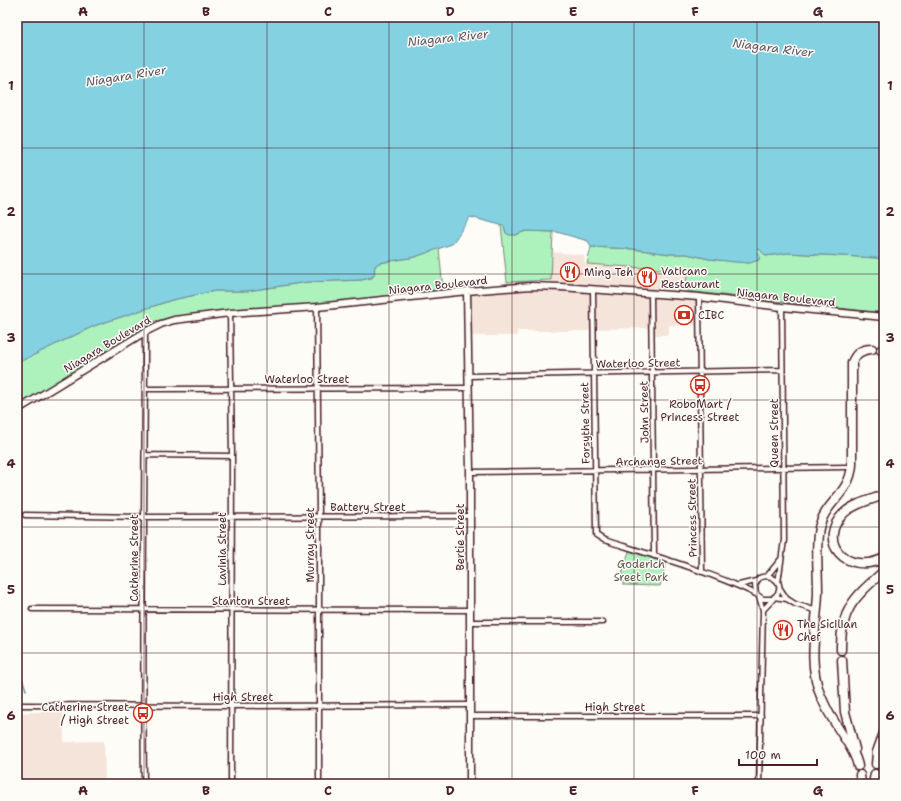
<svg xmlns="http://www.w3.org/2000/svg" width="901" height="801" font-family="'Shantell Sans',sans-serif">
  <rect width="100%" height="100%" fill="#fdfcf7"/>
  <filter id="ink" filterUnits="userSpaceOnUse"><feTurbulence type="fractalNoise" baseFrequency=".025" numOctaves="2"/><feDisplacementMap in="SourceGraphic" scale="8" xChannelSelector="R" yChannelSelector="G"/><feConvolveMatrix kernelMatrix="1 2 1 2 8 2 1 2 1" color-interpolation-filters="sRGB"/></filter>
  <g filter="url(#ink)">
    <path fill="#f5e4da" d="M 553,252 L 584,255 L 585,264 L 688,271 L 685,295 L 699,297 L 699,325 L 669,325 L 669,335 L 652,335 L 651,328 L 590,329 L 590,331 L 517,331 L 517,336 L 468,336 L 467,291 L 550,286 Z
      M 63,711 L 64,742 L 104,741 L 105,784 L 17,784 L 17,713 Z"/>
    <path fill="#adf1bc" stroke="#7c8874" d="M 501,225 L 504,226 L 506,233 L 515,235 L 526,231 L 553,232 L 551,280 L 507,282 Z
      M 591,247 L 633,249 L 670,254 L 687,254 L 709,259 L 750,263 L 759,249 L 766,256 L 788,253 L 877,258 L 884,260 L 884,313 L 686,291 L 687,271 L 587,264 Z
      M 439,248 L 443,290 C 399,296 354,302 310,306 C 258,309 206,309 155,321 L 17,407 L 17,363 L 94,326 L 172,300 L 215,291 L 247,291 L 308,282 L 362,280 L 372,278 L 375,266 L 379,263 L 415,257 Z
      M 629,551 L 666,563 L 660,586 L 623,585 L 622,574 Z"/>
    <path fill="#83d1e1" stroke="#6c8a98" d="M 17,17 L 884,17 L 884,260 L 877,258 L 788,253 L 766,256 L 759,249 L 757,251 L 760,256 L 759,260 L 750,263 L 735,262 L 709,259 L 687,254 L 670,254 L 633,249 L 591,247 L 588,241 L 557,232 L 526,231 L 515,235 L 509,235 L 506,233 L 504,226 L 470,217 L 452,244 L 415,257 L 379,263 L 375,266 L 374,276 L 362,280 L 308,282 L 247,291 L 215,291 L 172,300 L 94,326 L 17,363 Z"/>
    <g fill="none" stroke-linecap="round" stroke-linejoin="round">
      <path stroke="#6c8a98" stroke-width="1.5" d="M 17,664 L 26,690"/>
      <defs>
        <path id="street" d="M 593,289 L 596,535 L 604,540 C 655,556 708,571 756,594
          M 651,293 L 654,556
          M 699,297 L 702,572
          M 317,307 L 319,517 L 319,784
          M 230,313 L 232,456 L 231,784
          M 469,376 L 782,370
          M 145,389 L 469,388
          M 145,455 L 232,456
          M 470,472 L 847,467
          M 25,515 L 143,517 L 470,516
          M 768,575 L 781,559
          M 778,583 L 784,540 L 782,307
          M 739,585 L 756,581
          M 779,587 L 787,599 L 795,604 L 817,611
          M 774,597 L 787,599
          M 32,609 L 469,610
          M 763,610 C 767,606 775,597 778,593 C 784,581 770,573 759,578 L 755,585 L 756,594 L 763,599 L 772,599
          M 470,622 L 603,622
          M 17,705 L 231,706 L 469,705
          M 470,716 L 761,716
          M 144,784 C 142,633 145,482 145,332
          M 759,784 L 763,610 L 759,597"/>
        <path id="secondary" d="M 467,291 L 470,472 L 470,784
          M 17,410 L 145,332 L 161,324 L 174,320 L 230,313 L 317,307 L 467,291 L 531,286 L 561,287 L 699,297 L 782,307 L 884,317"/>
        <path id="highway" d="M 881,350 L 884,350
          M 884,495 C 871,500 855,503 844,513 C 815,541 847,577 884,558
          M 841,650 C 840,609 855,597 884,571
          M 842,660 L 845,712 L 855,749
          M 876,764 L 877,752 L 884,733
          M 858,766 C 855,750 842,736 834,721 C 828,713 824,703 820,694 C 807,658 817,628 818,592 C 818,572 816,553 818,534 C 821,503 850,496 852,465 L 852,363 C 855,354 861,349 872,349
          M 860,775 L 861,784
          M 873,784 L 875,774
          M 884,784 L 884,783"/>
      </defs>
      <use href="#street" stroke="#4a1f2b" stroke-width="7"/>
      <use href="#secondary" stroke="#4a1f2b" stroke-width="9"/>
      <use href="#highway" stroke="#4a1f2b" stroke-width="11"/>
      <use href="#street" stroke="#fdfcf7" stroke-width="4"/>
      <use href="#secondary" stroke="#fdfcf7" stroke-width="6"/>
      <use href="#highway" stroke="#fdfcf7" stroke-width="8"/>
    </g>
  </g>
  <path fill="none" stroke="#4a1f2b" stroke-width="1" stroke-opacity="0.55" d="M 144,17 L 144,784M 267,17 L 267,784M 389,17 L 389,784M 512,17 L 512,784M 634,17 L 634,784M 757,17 L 757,784M 17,148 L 884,148M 17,274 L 884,274M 17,400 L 884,400M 17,527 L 884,527M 17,653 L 884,653"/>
  <defs>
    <symbol id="restaurant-ring" viewBox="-11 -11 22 22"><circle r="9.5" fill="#fdfcf7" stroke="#c8321e" stroke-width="1.5"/><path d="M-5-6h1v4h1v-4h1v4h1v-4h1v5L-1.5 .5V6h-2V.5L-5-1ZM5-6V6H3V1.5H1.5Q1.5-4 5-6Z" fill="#c8321e"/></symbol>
    <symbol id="bank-ring" viewBox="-11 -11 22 22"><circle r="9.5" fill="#fdfcf7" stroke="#c8321e" stroke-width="1.5"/><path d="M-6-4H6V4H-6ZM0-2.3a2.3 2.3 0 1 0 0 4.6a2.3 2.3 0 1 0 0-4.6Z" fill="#c8321e"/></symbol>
    <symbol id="bus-ring" viewBox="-11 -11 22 22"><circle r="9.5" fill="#fdfcf7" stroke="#c8321e" stroke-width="1.5"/><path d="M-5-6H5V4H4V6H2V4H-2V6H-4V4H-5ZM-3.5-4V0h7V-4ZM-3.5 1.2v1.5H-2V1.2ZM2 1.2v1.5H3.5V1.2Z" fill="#c8321e"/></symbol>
  </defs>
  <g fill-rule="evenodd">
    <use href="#restaurant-ring" x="559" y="261" width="22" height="22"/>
    <use href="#restaurant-ring" x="636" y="266" width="22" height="22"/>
    <use href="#bank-ring" x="673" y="304" width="22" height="22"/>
    <use href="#bus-ring" x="689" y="374" width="22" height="22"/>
    <use href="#restaurant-ring" x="772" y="619" width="22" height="22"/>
    <use href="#bus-ring" x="132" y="702" width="22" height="22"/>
  </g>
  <g text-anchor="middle" stroke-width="3" stroke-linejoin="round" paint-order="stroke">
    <g font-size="11" fill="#4a1f2b" stroke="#fdfcf7" text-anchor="start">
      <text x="661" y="275">Vaticano<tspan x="661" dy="13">Restaurant</tspan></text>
      <text x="584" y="276">Ming Teh</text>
      <text x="698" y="319">CIBC</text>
      <text x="700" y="408" text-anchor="middle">RoboMart /<tspan x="700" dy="13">Princess Street</tspan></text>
      <text x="797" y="628">The Sicilian<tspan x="797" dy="13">Chef</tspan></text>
      <text x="129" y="711" text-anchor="end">Catherine Street<tspan x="129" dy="13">/ High Street</tspan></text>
    </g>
    <g font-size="11" fill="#4a1f2b" stroke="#fdfcf7">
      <text transform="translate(438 285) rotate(-6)" y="4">Niagara Boulevard</text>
      <text transform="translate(786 297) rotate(6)" y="4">Niagara Boulevard</text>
      <text transform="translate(107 344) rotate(-31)" y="4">Niagara Boulevard</text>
      <text transform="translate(638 363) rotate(-1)" y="4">Waterloo Street</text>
      <text x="307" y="383">Waterloo Street</text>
      <text transform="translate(644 412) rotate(-91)" y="4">John Street</text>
      <text transform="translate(585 423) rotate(-91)" y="4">Forsythe Street</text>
      <text transform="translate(774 433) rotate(-90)" y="4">Queen Street</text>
      <text transform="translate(659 461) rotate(-1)" y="4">Archange Street</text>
      <text x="368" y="511">Battery Street</text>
      <text transform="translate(692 518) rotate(-91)" y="4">Princess Street</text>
      <text transform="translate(460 537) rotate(-90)" y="4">Bertie Street</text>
      <text transform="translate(310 545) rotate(-90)" y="4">Murray Street</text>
      <text transform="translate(222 549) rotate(-90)" y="4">Lavinia Street</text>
      <text transform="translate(134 558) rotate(-90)" y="4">Catherine Street</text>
      <text x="251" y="605">Stanton Street</text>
      <text x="243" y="701">High Street</text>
      <text x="615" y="711">High Street</text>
    </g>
    <g font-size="11" fill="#63544f" stroke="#fdfcf7">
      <text x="641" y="568">Goderich<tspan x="641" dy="13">Sreet Park</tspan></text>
    </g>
    <g font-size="12" font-style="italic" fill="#5b5462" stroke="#fdfcf7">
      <text transform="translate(448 38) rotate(-6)" y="4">Niagara River</text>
      <text transform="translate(773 48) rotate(7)" y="4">Niagara River</text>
      <text transform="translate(126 76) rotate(-9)" y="4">Niagara River</text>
    </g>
  </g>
  <rect width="901" height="801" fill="none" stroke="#fdfcf7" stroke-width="44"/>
  <path d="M739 759v6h78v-6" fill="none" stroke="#4a1f2b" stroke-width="2"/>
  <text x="745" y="759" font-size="12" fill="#4a1f2b" stroke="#fdfcf7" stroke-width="3" paint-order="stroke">100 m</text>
  <rect x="22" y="22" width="857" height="757" fill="none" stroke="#4a1f2b" stroke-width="1.5"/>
  <g font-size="13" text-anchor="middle" font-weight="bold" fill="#4a1f2b">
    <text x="83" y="16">A</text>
    <text x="206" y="16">B</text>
    <text x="328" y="16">C</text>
    <text x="450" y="16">D</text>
    <text x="573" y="16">E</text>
    <text x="695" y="16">F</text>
    <text x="818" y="16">G</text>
    <text x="11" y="90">1</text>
    <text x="890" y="90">1</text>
    <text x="11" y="216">2</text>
    <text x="890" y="216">2</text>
    <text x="11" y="342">3</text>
    <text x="890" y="342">3</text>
    <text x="11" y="468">4</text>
    <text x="890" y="468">4</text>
    <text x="11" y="594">5</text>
    <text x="890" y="594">5</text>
    <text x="11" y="720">6</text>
    <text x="890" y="720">6</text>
    <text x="83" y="795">A</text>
    <text x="206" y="795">B</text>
    <text x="328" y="795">C</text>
    <text x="450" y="795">D</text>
    <text x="573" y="795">E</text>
    <text x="695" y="795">F</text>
    <text x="818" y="795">G</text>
  </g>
</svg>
